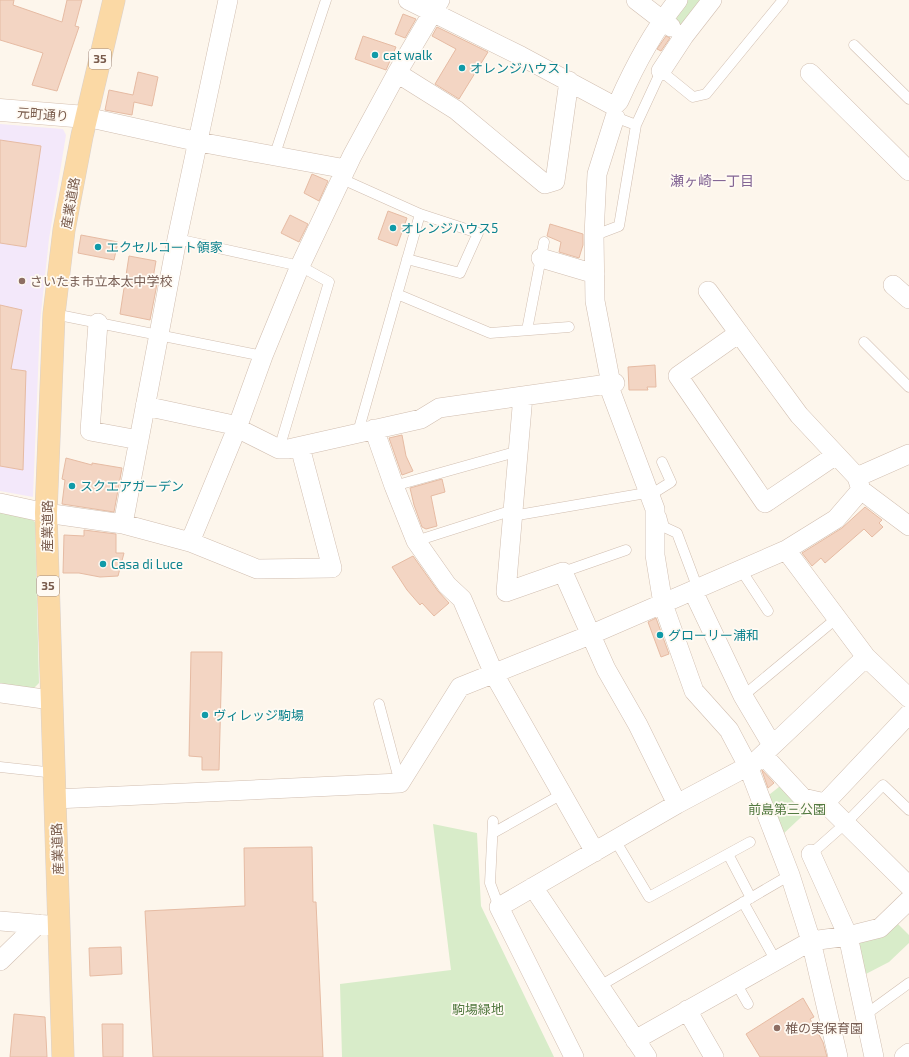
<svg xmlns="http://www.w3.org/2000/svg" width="909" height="1057" font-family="'Exo 2','Noto Sans JP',sans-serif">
  <rect width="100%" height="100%" fill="#fdf6ec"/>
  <path fill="#f3e8fa" d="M 0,124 L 63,129 L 66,135 L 49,239 L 40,323 L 33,497 L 0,491 Z"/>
  <path fill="#d8ecc9" d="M 682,0 L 706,0 L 683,27 L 675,26 L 667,18 Z
    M 0,511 L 28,517 L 35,522 L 39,683 L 34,688 L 0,684 Z
    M 784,783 L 814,805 L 781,836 L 765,798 Z
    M 433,824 L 477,833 L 481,906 L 554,1057 L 342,1057 L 340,984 L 451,970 Z
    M 897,923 L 909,935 L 909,943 L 889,962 L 862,976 L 854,944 Z"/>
  <path fill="#f3d5c3" stroke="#e6bba3" d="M 0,0 L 14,0 L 13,5 L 62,22 L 67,0 L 82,0 L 75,26 L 79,27 L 57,91 L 32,85 L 43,53 L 0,40 Z
    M 403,14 L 416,19 L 405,38 L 395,34 Z
    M 437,27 L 488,52 L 459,99 L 435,84 L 456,49 L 432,36 Z
    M 363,36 L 396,47 L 386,70 L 355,59 Z
    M 666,36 L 670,38 L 661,51 L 657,49 Z
    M 138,72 L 158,77 L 152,106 L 134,102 L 132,115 L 105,110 L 109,90 L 133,95 Z
    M 0,140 L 41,146 L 26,247 L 0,243 Z
    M 312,174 L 328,181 L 319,201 L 304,193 Z
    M 388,211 L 407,218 L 397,246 L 378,239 Z
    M 290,215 L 308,224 L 299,242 L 281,233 Z
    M 550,224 L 583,234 L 583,245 L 579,258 L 559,252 L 561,242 L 547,236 Z
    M 81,235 L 118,242 L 114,260 L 78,253 Z
    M 129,256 L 156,261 L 153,278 L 158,279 L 150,320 L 120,314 Z
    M 0,305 L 22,310 L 11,369 L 26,371 L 23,470 L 0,466 Z
    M 655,365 L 656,387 L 647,387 L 648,390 L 629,390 L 628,367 Z
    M 402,435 L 406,456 L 413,471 L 402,475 L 389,438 Z
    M 66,458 L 92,465 L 92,463 L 122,468 L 114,512 L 62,504 L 65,480 L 62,479 Z
    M 442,479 L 445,492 L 431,496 L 437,526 L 426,529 L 422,527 L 414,505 L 410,488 Z
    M 865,507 L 882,520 L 879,523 L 883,527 L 872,537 L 864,529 L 825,563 L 821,558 L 812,566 L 802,553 L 842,528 Z
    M 84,530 L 116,534 L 116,553 L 124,553 L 118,576 L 100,577 L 79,573 L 63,573 L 64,535 L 84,536 Z
    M 413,556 L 438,591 L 449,603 L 434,616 L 422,603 L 420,605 L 407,590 L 392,567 Z
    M 656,618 L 669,654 L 661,657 L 648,622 Z
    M 191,652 L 222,652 L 219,770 L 202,770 L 202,757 L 189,756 Z
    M 762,770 L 774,783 L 768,788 L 762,771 Z
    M 312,847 L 313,902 L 316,902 L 323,1057 L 153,1057 L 145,911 L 245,906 L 244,848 Z
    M 121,947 L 122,974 L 90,976 L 89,948 Z
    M 803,998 L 814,1017 L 810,1019 L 823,1042 L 827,1057 L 760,1057 L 746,1034 Z
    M 14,1014 L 45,1017 L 47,1057 L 10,1057 Z
    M 102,1024 L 123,1024 L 123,1057 L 103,1057 Z"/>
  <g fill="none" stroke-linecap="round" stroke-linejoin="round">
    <defs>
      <path id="lane" d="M 854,45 L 909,99
        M 612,114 L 615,117 L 636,125 L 661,71 L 693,97 L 706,94 L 783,0
        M 274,157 L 326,0
        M 342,179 L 420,214 L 478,233 L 460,273 L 407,259
        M 177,239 L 300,266 L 329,282 L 279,449
        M 598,240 L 598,234 L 619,226 L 636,125
        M 397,294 L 490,333 L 569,327
        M 54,314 L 263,356
        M 527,330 L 544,242
        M 864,342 L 909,387
        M 358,432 L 420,214
        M 394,486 L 519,451
        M 655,492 L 671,482 L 662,462
        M 512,516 L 652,492
        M 661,516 L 664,527 L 677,533 L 698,589
        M 416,541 L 513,510
        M 741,570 L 768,611
        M 563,572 L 626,550
        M 743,696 L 837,618
        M 379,704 L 400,783
        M 0,767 L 55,773
        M 493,821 L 490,883 L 499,907
        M 493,833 L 562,794
        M 615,840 L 649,897 L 750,842
        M 728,854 L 751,898
        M 811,854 L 846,823 L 883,785 L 909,810
        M 743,902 L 776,961
        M 736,983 L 748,1004
        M 598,987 L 790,875
        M 865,1015 L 909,983"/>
      <path id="street" d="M 408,0 L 521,56 L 614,106 L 619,101 C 635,65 653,31 678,0
        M 636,0 L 671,27
        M 661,71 L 684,36 L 712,0
        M 397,73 L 456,110 L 545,184 L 555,181 L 569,81
        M 810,73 L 909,171
        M 86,117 L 199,142 L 346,169
        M 541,258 L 595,274
        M 893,285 L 909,299
        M 708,291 L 799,415 L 857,477 L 861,490 L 909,526
        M 98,323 L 90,431 L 139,440
        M 739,333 L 678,376 L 765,503 L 836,455
        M 608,384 L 655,509 L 655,555 L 663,604 L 694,691 L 729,730 L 748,766 L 790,875 L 811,941 L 838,1057
        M 611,384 L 595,301 L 594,235 L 597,174 L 615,117
        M 523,396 L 506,592 L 563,572 L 606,669 L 638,725 L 677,804
        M 145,406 L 229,424 L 279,449 L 288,449 L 421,419 L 439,408 L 615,383
        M 374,429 L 394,486 L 416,541 L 447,585 L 462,599 L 494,674 L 595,852
        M 857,477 L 909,454
        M 0,503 L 46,513 L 123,524 L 190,542 L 257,569 L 332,568 L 300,447
        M 123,524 L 177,239 L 228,0
        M 190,542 L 237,428 L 263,356 L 300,266 L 352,156 L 397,73 L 440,0
        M 786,550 L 866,657 L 909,698
        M 693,591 L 743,696 L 772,745
        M 0,693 L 51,700
        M 763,755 L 803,798 L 825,803 L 909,886
        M 55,799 L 400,783 L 460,687 L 590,635 L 786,550 L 836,519 L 861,490
        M 825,803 L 909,714
        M 811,854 L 848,936 L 874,1057
        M 533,887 L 647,1057
        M 0,921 L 59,926
        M 0,961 L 38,924
        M 687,1010 L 714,1057
        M 635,1040 L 811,941 L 848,936 L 880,928 L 909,900
        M 574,1057 L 499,907 L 677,804 L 754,763 L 866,657
        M 904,1057 L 909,1053"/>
      <path id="secondary" d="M 0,110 L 86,117"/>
      <path id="primary" d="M 63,1057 L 46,513 L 54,314 L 64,230 L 82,136 L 114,0"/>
    </defs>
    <use href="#lane" stroke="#d1beb0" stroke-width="11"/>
    <use href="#street" stroke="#d1beb0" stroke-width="20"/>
    <use href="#secondary" stroke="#d6c0b0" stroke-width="23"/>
    <use href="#primary" stroke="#dad1cd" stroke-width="23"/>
    <use href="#lane" stroke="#fff" stroke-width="10"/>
    <use href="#street" stroke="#fff" stroke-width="19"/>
    <use href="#secondary" stroke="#fff" stroke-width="22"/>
    <use href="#primary" stroke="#fbd9a5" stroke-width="22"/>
  </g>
  <g fill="#0f9aa8" stroke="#fffaf3" stroke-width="1.5">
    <circle cx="375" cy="55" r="4"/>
    <circle cx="462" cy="68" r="4"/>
    <circle cx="393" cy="228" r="4"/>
    <circle cx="98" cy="247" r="4"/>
    <circle cx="72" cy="486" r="4"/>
    <circle cx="103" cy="564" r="4"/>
    <circle cx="660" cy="635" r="4"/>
    <circle cx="205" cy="715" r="4"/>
  </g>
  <g fill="#8d6e63" stroke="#fffaf3" stroke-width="1.5">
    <circle cx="22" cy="281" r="4"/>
    <circle cx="777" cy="1028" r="4"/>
  </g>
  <g text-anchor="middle" stroke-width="3.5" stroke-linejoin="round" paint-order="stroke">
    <g fill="#fffaf3" stroke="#a28b7f" stroke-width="1">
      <rect x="89" y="49" width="22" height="20" rx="3"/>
      <rect x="37" y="576" width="22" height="20" rx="3"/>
    </g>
    <g font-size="12" font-weight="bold" fill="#7a5c4d">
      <text x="100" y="63">35</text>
      <text x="48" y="590">35</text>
    </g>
    <g font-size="13" fill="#0d838f" stroke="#fffaf3" text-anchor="start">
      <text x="383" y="60">cat walk</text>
      <text x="470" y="73">オレンジハウスⅠ</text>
      <text x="401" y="233">オレンジハウス5</text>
      <text x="106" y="252">エクセルコート領家</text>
      <text x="80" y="491">スクエアガーデン</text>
      <text x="111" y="569">Casa di Luce</text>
      <text x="668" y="640">グローリー浦和</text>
      <text x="213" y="720">ヴィレッジ駒場</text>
    </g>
    <g font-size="13" fill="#7a5c4d" stroke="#fffaf3">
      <text transform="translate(43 114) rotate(4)" y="5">元町通り</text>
      <text transform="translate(70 203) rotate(-80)" y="5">産業道路</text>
      <text transform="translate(47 526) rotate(-90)" y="5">産業道路</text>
      <text transform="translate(57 849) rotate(-92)" y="5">産業道路</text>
    </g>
    <g font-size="13" fill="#785e54" stroke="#fffaf3" text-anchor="start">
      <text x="30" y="286">さいたま市立本太中学校</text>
      <text x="785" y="1033">椎の実保育園</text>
    </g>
    <g font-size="13" fill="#537a41" stroke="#fffaf3">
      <text x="787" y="814">前島第三公園</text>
      <text x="478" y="1014">駒場緑地</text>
    </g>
    <g font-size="14" fill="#846695" stroke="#fffaf3">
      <text x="712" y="186">瀬ヶ崎一丁目</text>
    </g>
  </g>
</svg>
